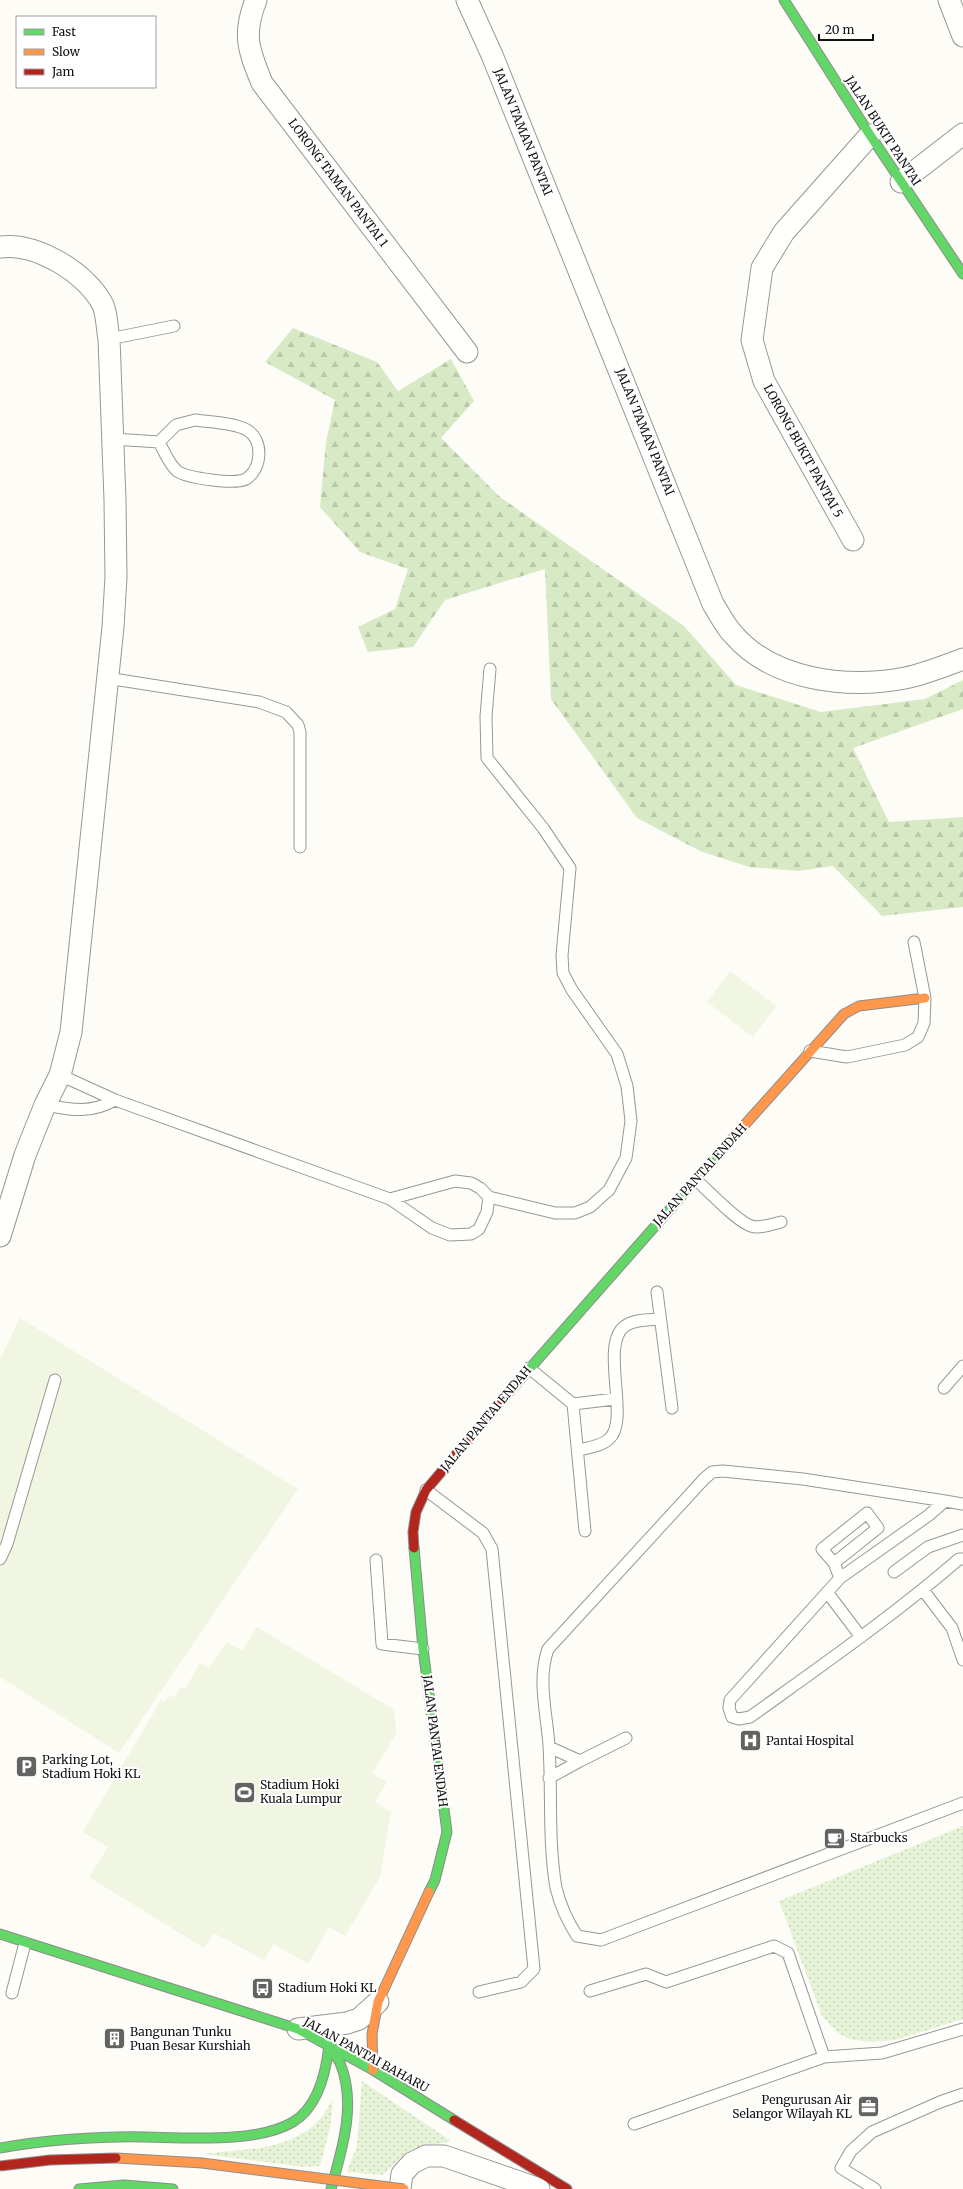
<svg xmlns="http://www.w3.org/2000/svg" width="963" height="2189" font-family="Merriweather,serif">
  <defs>
    <pattern id="grass-dots" width="8" height="8" patternUnits="userSpaceOnUse"><rect width="8" height="8" fill="#e7f3d7"/><path d="M2 2h.1M6 6h.1" fill="none" stroke="#c5cfb8" stroke-width="1.8" stroke-linecap="round"/></pattern>
    <pattern id="forest-firs" width="22" height="20" patternUnits="userSpaceOnUse"><rect width="22" height="20" fill="#d8eac5"/><path d="M5 1l3.5 6h-7zM16 11l3.5 6h-7z" fill="#b8c8a8"/></pattern>
  </defs>
  <rect width="100%" height="100%" fill="#fdfcf7"/>
  <path fill="url(#grass-dots)" d="M 963,1826 L 963,2019 L 895,2040 L 870,2042 L 849,2039 L 837,2032 L 822,2016 L 779,1901 Z
    M 362,2081 L 451,2141 L 415,2148 L 405,2154 L 382,2175 L 347,2172 L 357,2146 Z
    M 333,2100 L 330,2128 L 320,2166 L 305,2167 L 204,2154 C 242,2149 290,2151 318,2121 C 324,2115 328,2107 333,2100 Z"/>
  <path fill="url(#forest-firs)" d="M 293,328 L 377,362 L 398,391 L 451,359 L 474,401 L 441,438 L 500,497 L 684,626 L 736,685 L 821,712 L 925,699 L 963,680 L 963,709 L 853,748 L 889,822 L 963,817 L 963,907 L 882,916 L 833,866 L 798,871 L 749,867 L 700,851 L 637,818 L 551,699 L 545,569 L 445,600 L 413,647 L 368,652 L 358,627 L 395,609 L 408,569 L 360,552 L 320,507 L 326,442 L 335,400 L 265,362 Z"/>
  <path fill="#f0f6e1" d="M 730,971 L 776,1006 L 753,1037 L 707,1002 Z
    M 20,1318 L 298,1489 L 119,1753 L 0,1677 L 0,1359 Z
    M 257,1627 L 393,1709 L 397,1732 L 372,1774 L 387,1782 L 375,1802 L 391,1812 L 380,1877 L 345,1936 L 329,1927 L 308,1964 L 274,1944 L 264,1960 L 214,1933 L 204,1948 L 89,1877 L 108,1847 L 83,1832 L 161,1700 L 165,1702 L 169,1695 L 174,1698 L 180,1687 L 185,1689 L 200,1663 L 209,1668 L 227,1642 L 242,1651 Z"/>
  <g fill="none" stroke-linecap="round" stroke-linejoin="round">
    <defs>
      <path id="lane" d="M 109,339 L 174,326
        M 195,420 C 209,422 235,423 247,430 C 264,440 262,469 246,479 C 235,485 187,478 177,471 C 169,464 164,451 159,442 L 176,425 Z
        M 113,439 L 159,442
        M 107,678 L 259,702 L 286,712 L 298,725 L 300,732 L 300,847
        M 810,1051 L 847,1057 L 905,1045 L 918,1037 L 924,1023 L 925,998 L 914,942
        M 60,1075 L 115,1100 L 390,1199 L 432,1228 L 450,1235 L 471,1234 L 479,1229 L 487,1212 L 489,1197
        M 45,1105 C 72,1110 90,1114 115,1100
        M 696,1180 C 709,1191 736,1221 751,1226 C 760,1229 772,1224 781,1222
        M 390,1199 L 455,1181 L 471,1183 L 480,1188 L 489,1197 L 555,1213 L 575,1213 L 590,1207 L 609,1190 L 626,1158 L 631,1121 L 627,1086 L 617,1054 L 572,990 L 563,973 L 562,955 L 570,868 L 543,828 L 487,758 L 486,716 L 490,669
        M 657,1292 L 672,1408
        M 529,1368 L 573,1404 L 585,1531
        M 944,1388 L 963,1366
        M 573,1404 L 615,1399
        M 578,1450 C 587,1448 602,1446 609,1439 C 631,1421 599,1344 625,1326 C 634,1319 649,1320 660,1319
        M 426,1490 L 483,1533 L 492,1549 L 534,1969 L 521,1982 L 479,1992
        M 945,1501 L 803,1479 L 723,1471 L 712,1472 L 704,1479 L 548,1649 C 537,1680 547,1714 549,1746 C 552,1793 548,1841 556,1888 C 560,1904 568,1922 577,1936 L 601,1940 L 963,1803
        M 963,1504 L 945,1501 L 929,1515 L 840,1578 L 730,1700 L 729,1708 L 732,1717 L 739,1719 L 750,1717 C 821,1666 893,1616 959,1559 L 963,1559
        M 0,1559 L 7,1544 L 55,1380
        M 376,1560 L 382,1644 L 423,1649
        M 834,1563 L 878,1528 L 867,1513 L 822,1549 L 834,1563 L 840,1578
        M 894,1572 L 928,1547 L 963,1535
        M 923,1590 L 952,1628 L 963,1660
        M 827,1592 L 861,1637
        M 549,1747 L 580,1761 L 626,1738
        M 549,1778 L 580,1761
        M 590,1991 L 646,1974 L 666,1982 L 774,1946 L 788,1953 L 824,2057
        M 12,1993 L 25,1943
        M 634,2124 L 824,2057 L 882,2053 L 963,2029
        M 875,2189 L 841,2168 L 851,2151 L 872,2132 L 940,2102 L 963,2094"/>
      <path id="street" d="M 256,0 C 242,35 249,51 262,83 L 467,352
        M 467,0 L 492,55 L 713,604 C 719,613 725,626 733,634 C 773,681 848,689 905,678 C 925,674 944,666 963,659
        M 949,0 L 963,36
        M 901,182 L 963,134
        M 0,247 C 36,242 87,273 103,305 C 107,314 107,329 109,339 L 115,500 L 116,577 L 113,627 L 71,1032 L 60,1075 L 45,1105 L 25,1155 L 0,1236
        M 853,540 L 764,381 L 752,340 L 762,268 L 784,232 L 870,135
        M 298,2029 L 347,2023 L 359,2019 L 378,2002
        M 400,2189 L 402,2174 L 412,2163 L 426,2156 L 444,2156 L 539,2189"/>
      <path id="fast" d="M 784,0 L 870,135 L 963,274
        M 509,1392 L 723,1149
        M 414,1548 L 423,1649 L 447,1832 L 435,1880 L 429,1892
        M 0,1934 L 298,2029 L 373,2070 L 454,2120
        M 329,2045 C 332,2051 337,2057 340,2063 C 357,2104 342,2149 331,2189
        M 0,2148 C 39,2141 79,2138 118,2137 C 166,2135 251,2147 293,2122 C 318,2107 326,2073 329,2045
        M 79,2189 L 124,2185 L 173,2189"/>
      <path id="slow" d="M 723,1149 L 844,1014 L 859,1006 L 925,998
        M 373,2070 L 372,2034 L 378,2002 L 429,1892"/>
      <path id="jam" d="M 414,1548 L 413,1532 L 416,1512 L 426,1490 L 509,1392
        M 454,2120 L 567,2189"/>
    </defs>
    <use href="#lane" stroke="#979795" stroke-width="13"/>
    <use href="#street" stroke="#979795" stroke-width="23"/>
    <use href="#fast" stroke="#8e8d8b" stroke-width="11"/>
    <use href="#slow" stroke="#8e8d8b" stroke-width="11"/>
    <use href="#jam" stroke="#8e8d8b" stroke-width="11"/>
    <use href="#lane" stroke="#fffffe" stroke-width="11"/>
    <use href="#street" stroke="#fffffe" stroke-width="21"/>
    <use href="#fast" stroke="#63d668" stroke-width="9"/>
    <use href="#slow" stroke="#ff974d" stroke-width="9"/>
    <use href="#jam" stroke="#b3261e" stroke-width="9"/>
    <defs>
      <path id="slow-bridge" d="M 116,2158 L 202,2163 L 404,2189"/>
      <path id="jam-bridge" d="M 0,2166 L 50,2160 L 116,2158"/>
    </defs>
    <use href="#slow-bridge" stroke="#8e8d8b" stroke-width="11" stroke-linecap="butt"/>
    <use href="#jam-bridge" stroke="#8e8d8b" stroke-width="11" stroke-linecap="butt"/>
    <use href="#slow-bridge" stroke="#ff974d" stroke-width="9"/>
    <use href="#jam-bridge" stroke="#b3261e" stroke-width="9"/>
  </g>
  <defs>
    <symbol id="hospital-square" viewBox="-11 -11 22 22"><rect x="-9" y="-9" width="18" height="18" rx="4" fill="#646362" stroke="#fff"/><path d="M-5-5h3v3.5h4V-5h3V5h-3V1.5h-4V5h-3Z" fill="#fff"/></symbol>
    <symbol id="parking-square" viewBox="-11 -11 22 22"><rect x="-9" y="-9" width="18" height="18" rx="4" fill="#646362" stroke="#fff"/><path d="M-3.5-5.5H1a3.5 3.5 0 0 1 0 7H-1V5.5H-3.5ZM-1-3.4V-.6H.8a1.4 1.4 0 0 0 0-2.8Z" fill="#fff"/></symbol>
    <symbol id="stadium-square" viewBox="-11 -11 22 22"><rect x="-9" y="-9" width="18" height="18" rx="4" fill="#646362" stroke="#fff"/><path d="M0-5a6.5 5 0 1 0 0 10a6.5 5 0 1 0 0-10ZM-3.5-1.8h7v3.6h-7Z" fill="#fff"/></symbol>
    <symbol id="cafe-square" viewBox="-11 -11 22 22"><rect x="-9" y="-9" width="18" height="18" rx="4" fill="#646362" stroke="#fff"/><path d="M-5.5-4.5H6V0H3Q3 3.5 0 3.5H-2.5Q-5.5 3.5-5.5 0ZM3-3.2v2h1.7v-2ZM-6 4.5H4V6H-6Z" fill="#fff"/></symbol>
    <symbol id="bus-square" viewBox="-11 -11 22 22"><rect x="-9" y="-9" width="18" height="18" rx="4" fill="#646362" stroke="#fff"/><path d="M-5-6H5V4H4V6H2V4H-2V6H-4V4H-5ZM-3.5-4V0h7V-4ZM-3.5 1.2v1.5H-2V1.2ZM2 1.2v1.5H3.5V1.2Z" fill="#fff"/></symbol>
    <symbol id="building-square" viewBox="-11 -11 22 22"><rect x="-9" y="-9" width="18" height="18" rx="4" fill="#646362" stroke="#fff"/><path d="M-4-6H4V6H1V3H-1V6H-4ZM-2.5-4.3h1.7v1.8h-1.7ZM.8-4.3h1.7v1.8H.8ZM-2.5-1h1.7V.8h-1.7ZM.8-1h1.7V.8H.8Z" fill="#fff"/></symbol>
    <symbol id="office-square" viewBox="-11 -11 22 22"><rect x="-9" y="-9" width="18" height="18" rx="4" fill="#646362" stroke="#fff"/><path d="M-6-3h4V-5.5h4V-3h4V5H-6ZM-1-4.5V-3h2v-1.5ZM-6 0V1H6V0Z" fill="#fff"/></symbol>
  </defs>
  <g fill-rule="evenodd">
    <use href="#hospital-square" x="738" y="1728" width="25" height="25"/>
    <use href="#parking-square" x="14" y="1754" width="25" height="25"/>
    <use href="#stadium-square" x="232" y="1780" width="25" height="25"/>
    <use href="#cafe-square" x="822" y="1826" width="25" height="25"/>
    <use href="#bus-square" x="250" y="1976" width="25" height="25"/>
    <use href="#building-square" x="102" y="2026" width="25" height="25"/>
    <use href="#office-square" x="856" y="2094" width="25" height="25"/>
  </g>
  <g text-anchor="middle" stroke-width="4" stroke-linejoin="round" paint-order="stroke">
    <g font-size="12" fill="#111" stroke="#fff">
      <text transform="translate(883 131) rotate(57)" y="4">JALAN BUKIT PANTAI</text>
      <text transform="translate(523 132) rotate(68)" y="4">JALAN TAMAN PANTAI</text>
      <text transform="translate(338 183) rotate(53)" y="4">LORONG TAMAN PANTAI 1</text>
      <text transform="translate(645 432) rotate(68)" y="4">JALAN TAMAN PANTAI</text>
      <text transform="translate(803 451) rotate(61)" y="4">LORONG BUKIT PANTAI 5</text>
      <text transform="translate(700 1175) rotate(-48)" y="4">JALAN PANTAI ENDAH</text>
      <text transform="translate(486 1419) rotate(-50)" y="4">JALAN PANTAI ENDAH</text>
      <text transform="translate(435 1741) rotate(83)" y="4">JALAN PANTAI ENDAH</text>
      <text transform="translate(366 2055) rotate(29)" y="4">JALAN PANTAI BAHARU</text>
    </g>
    <g font-size="12" fill="#111" stroke="#fff" text-anchor="start">
      <text x="766" y="1745">Pantai Hospital</text>
      <text x="42" y="1764">Parking Lot,<tspan x="42" dy="14">Stadium Hoki KL</tspan></text>
      <text x="260" y="1789">Stadium Hoki<tspan x="260" dy="14">Kuala Lumpur</tspan></text>
      <text x="850" y="1842">Starbucks</text>
      <text x="278" y="1992">Stadium Hoki KL</text>
      <text x="130" y="2036">Bangunan Tunku<tspan x="130" dy="14">Puan Besar Kurshiah</tspan></text>
      <text x="852" y="2104" text-anchor="end">Pengurusan Air<tspan x="852" dy="14">Selangor Wilayah KL</tspan></text>
    </g>
  </g>
  <rect x="16" y="16" width="140" height="72" fill="#ffffff" stroke="#a0a0a0"/>
  <rect x="24" y="29" width="20" height="6" fill="#63d668" stroke="#a0a0a0"/>
  <text x="52" y="36" font-size="12" fill="#111111">Fast</text>
  <rect x="24" y="49" width="20" height="6" fill="#ff974d" stroke="#a0a0a0"/>
  <text x="52" y="56" font-size="12" fill="#111111">Slow</text>
  <rect x="24" y="69" width="20" height="6" fill="#b3261e" stroke="#a0a0a0"/>
  <text x="52" y="76" font-size="12" fill="#111111">Jam</text>
  <path d="M819 34v6h54v-6" fill="none" stroke="#111111" stroke-width="2"/>
  <text x="825" y="34" font-size="12" fill="#111111" stroke="#ffffff" stroke-width="3" paint-order="stroke">20 m</text>
</svg>
